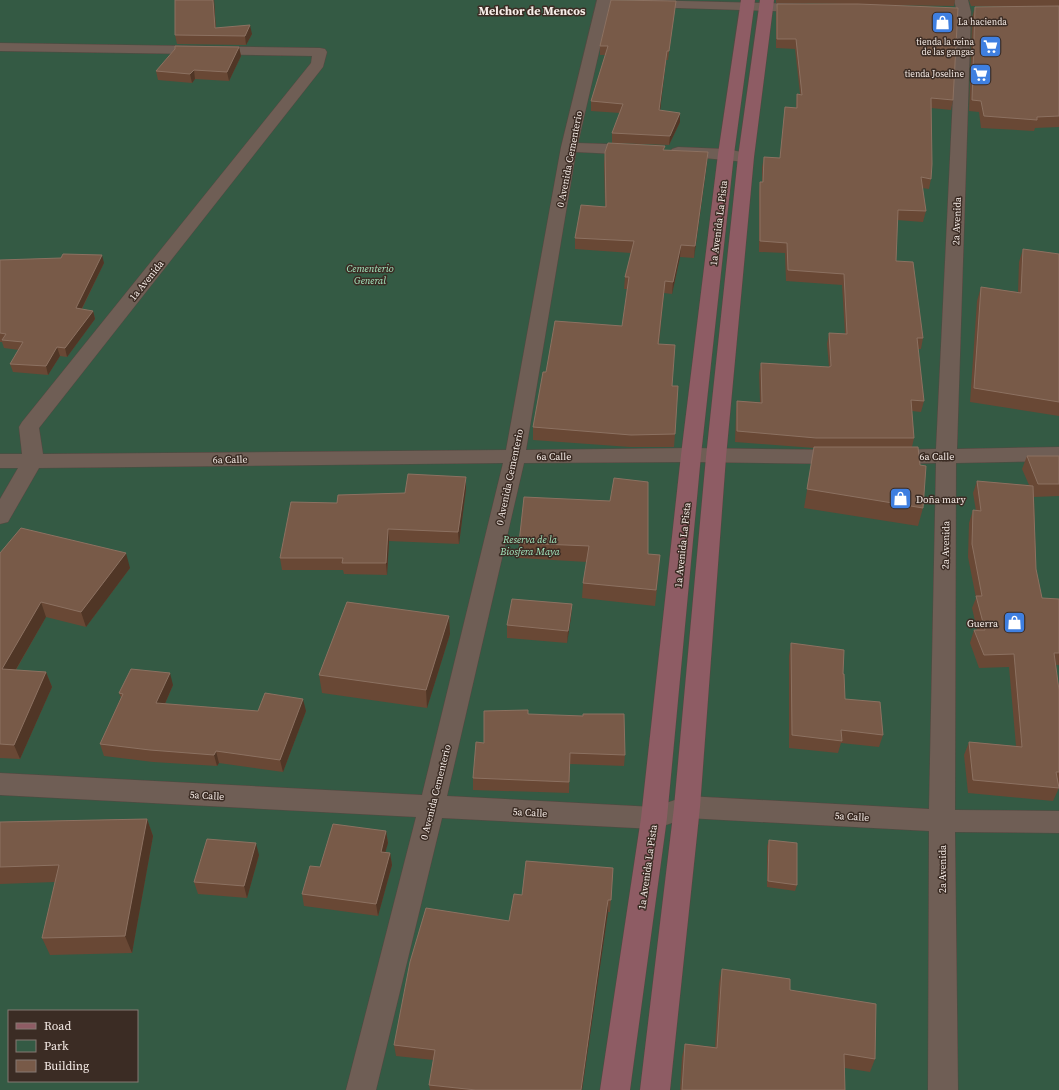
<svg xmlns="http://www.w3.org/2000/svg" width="1059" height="1090" font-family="'Source Serif 4',serif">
  <rect width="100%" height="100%" fill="#3b2c24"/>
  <path fill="#345a44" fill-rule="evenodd" d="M 0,0 L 1059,0 L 1059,1090 L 0,1090 ZM 9,1011 L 137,1011 L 137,1081 L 9,1081 Z"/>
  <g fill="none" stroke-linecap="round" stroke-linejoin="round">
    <defs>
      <path id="street" d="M 597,0 L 611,0 L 578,143 L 636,145 L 642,147 L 644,150 L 642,153 L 636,155 L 576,152 L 526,450 L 691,448 L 842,450 L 849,452 L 852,457 L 849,462 L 842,464 L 691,462 L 524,463 L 447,796 L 654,807 L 687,796 L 929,809 L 936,463 L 888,464 L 881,462 L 878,457 L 881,452 L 888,450 L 936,449 L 957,12 L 954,0 L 968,0 L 971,12 L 957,449 L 1059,447 L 1059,461 L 956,463 L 955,810 L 1059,811 L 1059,833 L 955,832 L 958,1090 L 928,1090 L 929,831 L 687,818 L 654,829 L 442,818 L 376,1090 L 346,1090 L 416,817 L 0,795 L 0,773 L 422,795 L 503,463 L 39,468 L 8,522 L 0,524 L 0,499 L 18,468 L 0,468 L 0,454 L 22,454 L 19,427 L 22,422 L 311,63 L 312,56 L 0,51 L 0,43 L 320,48 L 325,49 L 327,52 L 323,67 L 39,428 L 43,454 L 506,450 L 561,147 Z
        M 642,0 L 806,4 L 811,5 L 813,8 L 811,11 L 806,12 L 646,7 L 641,6 L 639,3 Z
        M 678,147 L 726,149 L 752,154 L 754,157 L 752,160 L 746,162 L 672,155 L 670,152 L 672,149 Z"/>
      <path id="secondary" d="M 741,0 L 755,0 L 734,154 L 701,455 L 667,818 L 630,1090 L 600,1090 L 641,818 L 681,455 L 718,154 Z
        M 760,0 L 774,0 L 754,157 L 726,457 L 700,807 L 670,1090 L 640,1090 L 674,807 L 706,457 L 738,157 Z"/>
    </defs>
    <use href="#street" stroke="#544841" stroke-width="1"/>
    <use href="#secondary" stroke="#544841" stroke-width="1"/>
    <use href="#street" fill="#6f5e55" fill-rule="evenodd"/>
    <use href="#secondary" fill="#8e5c64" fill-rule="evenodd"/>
  </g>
  <path fill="#694835" d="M 175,0 L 214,0 L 216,28 L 252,34 L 246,45 L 177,44 L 175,35 Z
    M 776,0 L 955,0 L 954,6 L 873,5 L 953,100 L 951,110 L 931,108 L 931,179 L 929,189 L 922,188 L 926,211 L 923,222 L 897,220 L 896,261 L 923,338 L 921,349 L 918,349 L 924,401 L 921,412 L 912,411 L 914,438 L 912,447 L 923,508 L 918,526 L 804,508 L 814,448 L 735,442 L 736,412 L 737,401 L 760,402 L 759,373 L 761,363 L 829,367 L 827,344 L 829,333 L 845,334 L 842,285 L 786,281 L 785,253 L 759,252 L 759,192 L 760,182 L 762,182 L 762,167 L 764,157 L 780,158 L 785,107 L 796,108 L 797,94 L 800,94 L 795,49 L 776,48 L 776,14 L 777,4 L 845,4 L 776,3 Z
    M 969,0 L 1059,0 L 1059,6 L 971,6 Z
    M 676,1 L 668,60 L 666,60 L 660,110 L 680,122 L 669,145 L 612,143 L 612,133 L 620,113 L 591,111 L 591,101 L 605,55 L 600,55 L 600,46 Z
    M 1059,6 L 1059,127 L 1035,128 L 1034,131 L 981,128 L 979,112 L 969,111 L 972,17 L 975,7 Z
    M 239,47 L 241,56 L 229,81 L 195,79 L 192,83 L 158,80 L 156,71 L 175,49 Z
    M 665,146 L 664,150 L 708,152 L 694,258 L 680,257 L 672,294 L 664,293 L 659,344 L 672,386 L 675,434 L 674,447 L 630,447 L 533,440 L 533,427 L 546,372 L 622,326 L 627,289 L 624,289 L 625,277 L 631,253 L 575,249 L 575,238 L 605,206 L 604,164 L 605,152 Z
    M 1023,249 L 1059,254 L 1059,416 L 970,402 L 977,301 L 981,287 L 1018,292 L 1019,262 Z
    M 0,260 L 104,263 L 82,309 L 93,311 L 95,319 L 67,357 L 60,356 L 48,375 L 13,372 L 10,364 L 19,350 L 4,348 L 2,342 L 0,342 Z
    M 1027,456 L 1059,456 L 1059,496 L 1034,497 L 1036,569 L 1042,598 L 1059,599 L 1059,665 L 1056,665 L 1059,690 L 1059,785 L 1058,785 L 1059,788 L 1053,801 L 968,793 L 964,755 L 969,742 L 1016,746 L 1009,667 L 979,668 L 970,643 L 974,630 L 977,630 L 972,608 L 976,598 L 968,557 L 969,523 L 973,510 L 976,511 L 973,493 L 977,481 L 1029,485 L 1022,469 Z
    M 466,477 L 466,489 L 459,544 L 389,541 L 387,575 L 344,574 L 343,570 L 282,570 L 280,558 L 337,503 L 405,493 Z
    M 524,497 L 648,554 L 659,570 L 655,606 L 582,598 L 583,583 L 587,562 L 519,558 L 519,543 Z
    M 0,553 L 130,568 L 86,627 L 46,617 L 16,670 L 46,672 L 52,687 L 20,759 L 0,758 Z
    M 572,604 L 571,617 L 567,643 L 507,638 L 507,625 Z
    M 449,616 L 450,634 L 427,708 L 322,693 L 319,675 Z
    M 791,643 L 843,674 L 845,699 L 883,735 L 879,747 L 841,743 L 838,753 L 789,748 L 789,656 Z
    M 173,685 L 165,704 L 258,711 L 306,711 L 283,772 L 219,763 L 217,766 L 153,762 L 104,756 L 100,744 L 121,698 L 119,693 Z
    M 528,714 L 625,755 L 624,766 L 570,764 L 569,793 L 473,790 L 473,778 L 484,743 Z
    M 147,819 L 153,836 L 132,953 L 50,955 L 42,938 L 55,882 L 0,884 L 0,822 Z
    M 386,831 L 388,843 L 385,852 L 390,853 L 392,865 L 378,916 L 304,906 L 302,894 L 320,867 Z
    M 769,840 L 797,885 L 795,891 L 767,887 L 767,846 Z
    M 259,855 L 247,898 L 198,894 L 194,882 Z
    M 613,868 L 610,912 L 608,912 L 582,1090 L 430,1090 L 429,1085 L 433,1060 L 396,1056 L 394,1045 L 509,921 L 522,895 Z
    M 722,969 L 790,990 L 875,1059 L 870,1072 L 845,1068 L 845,1090 L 680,1090 L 682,1057 L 685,1044 L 715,1047 L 719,983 Z"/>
  <path fill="#503626" d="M 213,0 L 214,0 L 216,36 L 215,28 Z
    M 250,25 L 252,34 L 246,45 L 245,36 Z
    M 239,47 L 241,56 L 229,81 L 227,72 Z
    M 667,51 L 666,60 L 659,120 L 659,110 Z
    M 194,70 L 195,79 L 192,83 L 190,74 Z
    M 680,113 L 680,122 L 669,145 L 670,136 Z
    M 708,152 L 707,164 L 694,258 L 695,246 Z
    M 681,245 L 680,257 L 672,294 L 673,282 Z
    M 102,255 L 104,263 L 78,316 L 76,308 Z
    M 93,311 L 95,319 L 67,357 L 65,348 Z
    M 57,347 L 60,356 L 48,375 L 46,366 Z
    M 466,477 L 466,489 L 459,544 L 458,532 Z
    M 388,529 L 389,541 L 387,575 L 386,563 Z
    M 126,553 L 130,568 L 86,627 L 81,612 Z
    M 41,602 L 46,617 L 8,683 L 2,669 Z
    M 572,604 L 571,617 L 567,643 L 568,631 Z
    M 449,616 L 450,634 L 427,708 L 426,690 Z
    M 46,672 L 52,687 L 20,759 L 14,745 Z
    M 170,673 L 173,685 L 160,715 L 156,703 Z
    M 303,699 L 306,711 L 283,772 L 280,760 Z
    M 216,751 L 219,763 L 217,766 L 214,755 Z
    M 147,819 L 153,836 L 132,953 L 125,936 Z
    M 386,831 L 388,843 L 382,864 L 381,852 Z
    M 256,843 L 259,855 L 247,898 L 244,886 Z
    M 390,853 L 392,865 L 378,916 L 376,904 Z
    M 608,900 L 608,912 L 582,1090 L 581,1090 Z"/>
  <path fill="#785a48" stroke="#8c7161" d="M 175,0 L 213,0 L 215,28 L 250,25 L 245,36 L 175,35 Z
    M 611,0 L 676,1 L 669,51 L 667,51 L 659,110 L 680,113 L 670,136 L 612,133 L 623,104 L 591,101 L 608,46 L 600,46 Z
    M 777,4 L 858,4 L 958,8 L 953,100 L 931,98 L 932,164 L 931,179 L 921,177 L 926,211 L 898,210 L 896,261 L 913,262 L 923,338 L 917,338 L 924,401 L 911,400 L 914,438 L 816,438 L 737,431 L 737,401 L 762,403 L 761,363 L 829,367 L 831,366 L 829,333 L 847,334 L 844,274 L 788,270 L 787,243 L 760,241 L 760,182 L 763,182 L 764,157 L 780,158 L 785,107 L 797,108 L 797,94 L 802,95 L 796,39 L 777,39 Z
    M 1059,6 L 1059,116 L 1037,117 L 1037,120 L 984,116 L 981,101 L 972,100 L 975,7 Z
    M 175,46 L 239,47 L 227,72 L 194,70 L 190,74 L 156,71 L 175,49 Z
    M 608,143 L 665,146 L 663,150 L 708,152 L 695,246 L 681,245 L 673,282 L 665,281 L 658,344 L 675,345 L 672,386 L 678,386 L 675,434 L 631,435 L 533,427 L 543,372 L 546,372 L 555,321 L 622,326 L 629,277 L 625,277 L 634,241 L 575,238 L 581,205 L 606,207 L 605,152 Z
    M 1023,249 L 1059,254 L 1059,402 L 974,388 L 981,287 L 1021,293 Z
    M 63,254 L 102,255 L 76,308 L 93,311 L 65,348 L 57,347 L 46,366 L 10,364 L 23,342 L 2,340 L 6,334 L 0,333 L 0,260 L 61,258 Z
    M 814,447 L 918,447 L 920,465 L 926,466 L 923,508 L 807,489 Z
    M 1027,456 L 1059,456 L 1059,484 L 1038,484 Z
    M 408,474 L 466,477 L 458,532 L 388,529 L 386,563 L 342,563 L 343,558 L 280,558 L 291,502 L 337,503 L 338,495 L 405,493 Z
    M 614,478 L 648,482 L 648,554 L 660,555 L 656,590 L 583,583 L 589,546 L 519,543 L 524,497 L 610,501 Z
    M 977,481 L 1033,486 L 1036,569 L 1042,598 L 1059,599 L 1059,653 L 1054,653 L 1059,690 L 1059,772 L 1056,772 L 1059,788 L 973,780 L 969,742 L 1022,747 L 1014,654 L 984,655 L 974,630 L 985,630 L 976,596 L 982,596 L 972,544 L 973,510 L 981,511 Z
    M 21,528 L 126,553 L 81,612 L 41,602 L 2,669 L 46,672 L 14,745 L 0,744 L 0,553 Z
    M 512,599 L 572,604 L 568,631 L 507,625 Z
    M 347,602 L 449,616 L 426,690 L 319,675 Z
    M 791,643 L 844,650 L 843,674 L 844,674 L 845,699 L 880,702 L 883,735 L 841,730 L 842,741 L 792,735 Z
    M 131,669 L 170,673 L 156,703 L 258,711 L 265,693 L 303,699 L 280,760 L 216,751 L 214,755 L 150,750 L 100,744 L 123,694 L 119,693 Z
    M 528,710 L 528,714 L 583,716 L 583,714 L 624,714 L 625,755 L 570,753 L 569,782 L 473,778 L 476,742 L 484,743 L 484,711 Z
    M 147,819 L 125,936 L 42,938 L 59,865 L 0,867 L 0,822 Z
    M 333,824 L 386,831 L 381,852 L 390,853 L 376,904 L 302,894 L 310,866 L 320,867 Z
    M 207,839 L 256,843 L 244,886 L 194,882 Z
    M 769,840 L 797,843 L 797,885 L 768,881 Z
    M 526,861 L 613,868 L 611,900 L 608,900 L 581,1090 L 476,1090 L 429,1085 L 435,1050 L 394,1045 L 410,962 L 426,908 L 509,921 L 514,894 L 522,895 Z
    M 722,969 L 790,979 L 790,990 L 876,1004 L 875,1059 L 844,1054 L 845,1090 L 682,1090 L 685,1044 L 717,1048 Z"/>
  <defs>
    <symbol id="shop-square" viewBox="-11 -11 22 22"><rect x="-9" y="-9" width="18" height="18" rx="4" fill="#3f7fe0" stroke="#3b2c24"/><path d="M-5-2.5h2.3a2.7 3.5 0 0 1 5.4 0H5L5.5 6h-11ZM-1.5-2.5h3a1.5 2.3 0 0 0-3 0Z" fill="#fff"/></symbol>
    <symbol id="supermarket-square" viewBox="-11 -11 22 22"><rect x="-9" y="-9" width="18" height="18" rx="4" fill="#3f7fe0" stroke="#3b2c24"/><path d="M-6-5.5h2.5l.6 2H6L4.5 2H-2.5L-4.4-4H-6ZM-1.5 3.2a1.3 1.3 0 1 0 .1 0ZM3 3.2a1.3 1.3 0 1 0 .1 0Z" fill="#fff"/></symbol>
  </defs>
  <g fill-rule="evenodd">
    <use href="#shop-square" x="930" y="10" width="25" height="25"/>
    <use href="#supermarket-square" x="978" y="34" width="25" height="25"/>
    <use href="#supermarket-square" x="968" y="62" width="25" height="25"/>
    <use href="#shop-square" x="888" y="486" width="25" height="25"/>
    <use href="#shop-square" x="1002" y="610" width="25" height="25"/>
  </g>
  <g text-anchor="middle" stroke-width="3" stroke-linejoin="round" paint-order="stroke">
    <g font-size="9" fill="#f6ece7" stroke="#3b2c24" text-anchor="end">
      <text x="958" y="25" text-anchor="start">La hacienda</text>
      <text x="974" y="45">tienda la reina<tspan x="974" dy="10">de las gangas</tspan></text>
      <text x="964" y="77">tienda Joseline</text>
    </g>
    <g font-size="10" fill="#f6ece7" stroke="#3b2c24">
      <text transform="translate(569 159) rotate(-79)" y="4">0 Avenida Cementerio</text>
      <text transform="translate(956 221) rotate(-88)" y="4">2a Avenida</text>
      <text transform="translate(718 223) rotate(-83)" y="4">1a Avenida La Pista</text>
      <text transform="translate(146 280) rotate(-51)" y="4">1a Avenida</text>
      <text x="554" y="460">6a Calle</text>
      <text x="937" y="460">6a Calle</text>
      <text transform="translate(230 459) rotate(-1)" y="4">6a Calle</text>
      <text transform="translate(509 477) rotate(-78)" y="4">0 Avenida Cementerio</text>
      <text transform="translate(682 545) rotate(-84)" y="4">1a Avenida La Pista</text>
      <text transform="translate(945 545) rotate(-89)" y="4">2a Avenida</text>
      <text transform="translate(435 792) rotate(-76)" y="4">0 Avenida Cementerio</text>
      <text transform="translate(207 795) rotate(3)" y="4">5a Calle</text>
      <text transform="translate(530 812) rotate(3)" y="4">5a Calle</text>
      <text transform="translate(852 816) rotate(3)" y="4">5a Calle</text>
      <text transform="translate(647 867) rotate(-82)" y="4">1a Avenida La Pista</text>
      <text transform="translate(942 869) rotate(-90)" y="4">2a Avenida</text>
    </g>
    <g font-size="10" font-style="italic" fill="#a4e7bf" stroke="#3b2c24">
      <text x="370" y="272">Cementerio<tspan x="370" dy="12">General</tspan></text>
      <text x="530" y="543">Reserva de la<tspan x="530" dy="12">Biosfera Maya</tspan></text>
    </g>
    <g font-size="10" fill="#f6ece7" stroke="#3b2c24" text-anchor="start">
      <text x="916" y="503">Doña mary</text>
      <text x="998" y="627" text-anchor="end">Guerra</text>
    </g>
    <g font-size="12" font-weight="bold" fill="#f6ece7" stroke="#3b2c24">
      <text x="532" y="15">Melchor de Mencos</text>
    </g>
  </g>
  <rect x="8" y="1010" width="130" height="72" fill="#3b2c24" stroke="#867972"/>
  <rect x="16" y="1023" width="20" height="6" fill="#8e5c64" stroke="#867972"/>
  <text x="44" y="1030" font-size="12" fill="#f6ece7">Road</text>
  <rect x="16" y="1040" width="20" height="12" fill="#345a44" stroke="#867972"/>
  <text x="44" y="1050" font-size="12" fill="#f6ece7">Park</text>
  <rect x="16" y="1060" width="20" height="12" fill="#785a48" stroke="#867972"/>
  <text x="44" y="1070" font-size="12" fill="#f6ece7">Building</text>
</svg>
